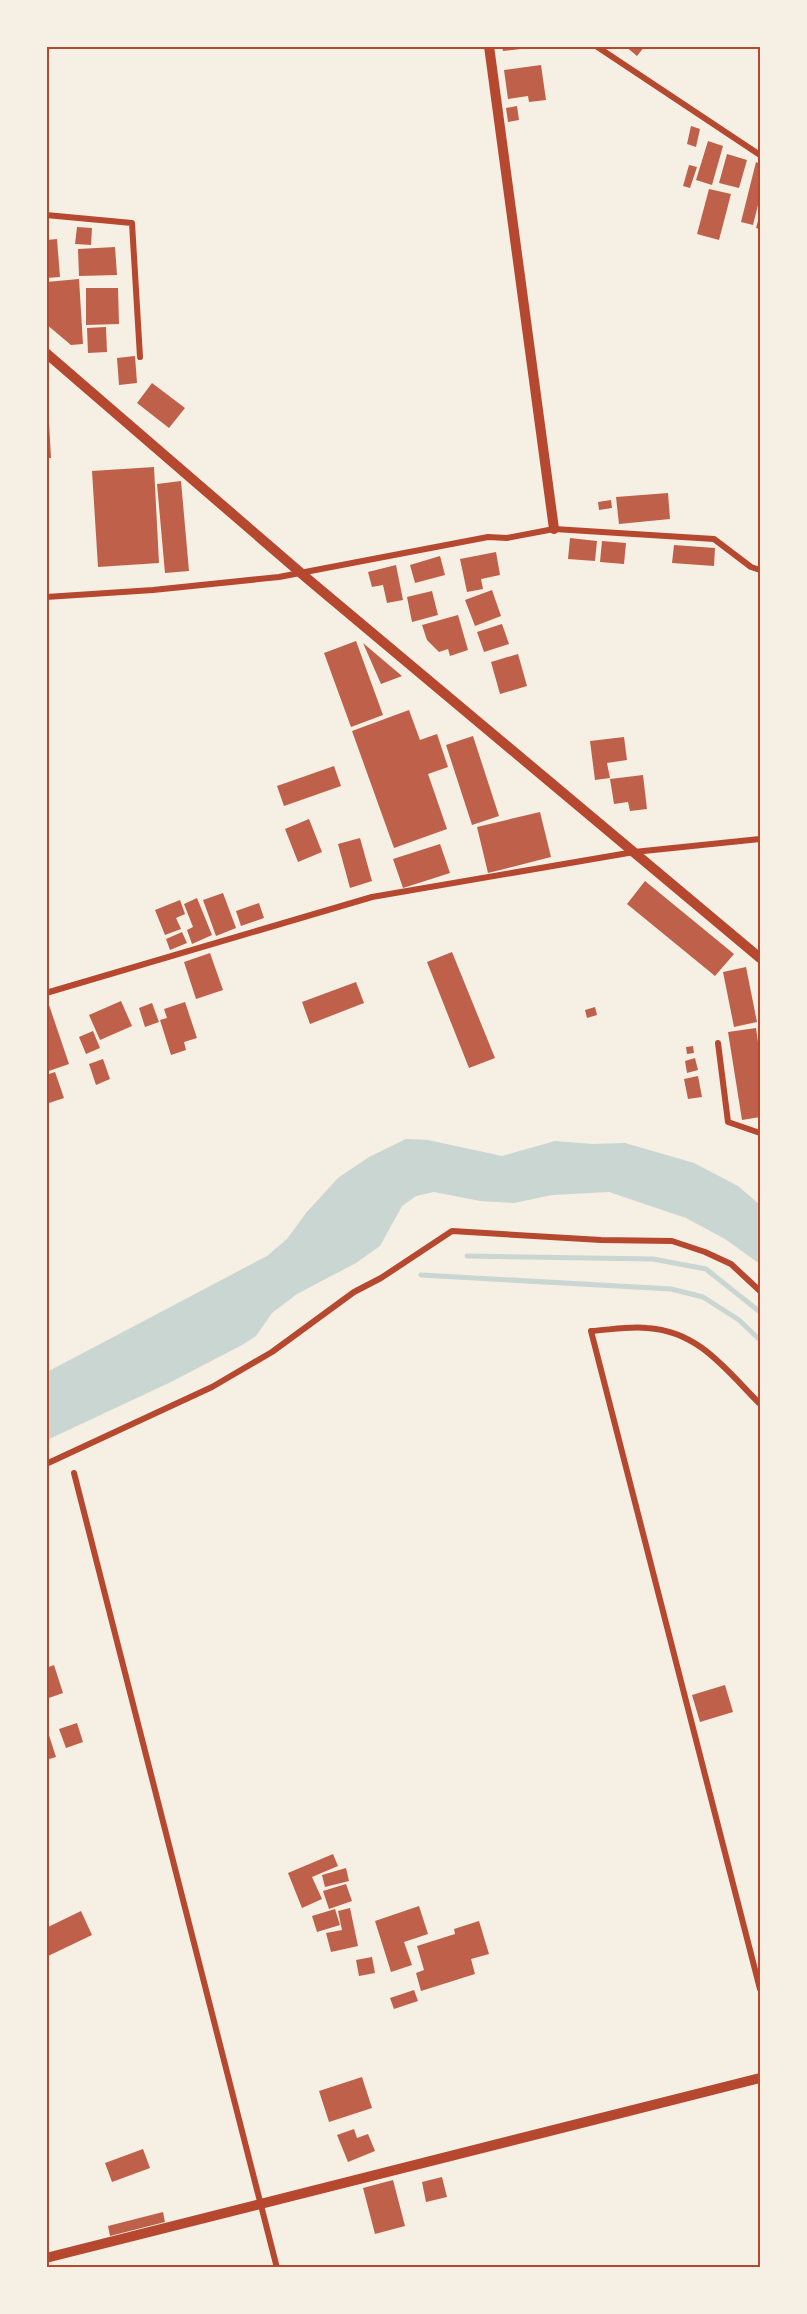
<svg xmlns="http://www.w3.org/2000/svg" width="807" height="2314" font-family="Lato,sans-serif">
  <rect width="100%" height="100%" fill="#f6efe4"/>
  <path fill="#c9d6d2" d="M 406,1139 L 428,1140 L 502,1156 L 555,1141 L 592,1144 L 625,1143 L 694,1163 L 738,1186 L 760,1205 L 760,1264 L 725,1239 L 686,1218 L 609,1192 L 552,1195 L 514,1203 L 480,1201 L 434,1192 L 416,1196 L 402,1206 L 380,1246 L 356,1263 L 297,1294 L 272,1313 L 256,1336 L 242,1345 L 171,1382 L 47,1440 L 47,1372 L 267,1256 L 287,1239 L 306,1213 L 338,1178 L 369,1157 Z"/>
  <g fill="none" stroke-linecap="round" stroke-linejoin="round">
    <path stroke="#c9d6d2" stroke-width="5" d="M 467,1256 L 653,1259 L 706,1269 L 760,1312
      M 421,1275 L 671,1289 L 703,1297 L 739,1320 L 760,1340"/>
  </g>
  <path fill="#bf614a" d="M 502,46 L 529,46 L 529,48 L 503,51 Z
    M 625,46 L 645,46 L 637,56 Z
    M 541,65 L 546,100 L 529,102 L 528,96 L 508,99 L 504,70 Z
    M 517,106 L 519,120 L 508,122 L 506,108 Z
    M 691,126 L 700,129 L 696,147 L 687,144 Z
    M 708,141 L 723,146 L 712,185 L 696,180 Z
    M 727,154 L 747,160 L 739,188 L 719,183 Z
    M 756,162 L 760,164 L 760,197 L 753,225 L 741,222 Z
    M 689,165 L 697,167 L 690,188 L 683,186 Z
    M 709,189 L 731,194 L 719,240 L 697,234 Z
    M 760,213 L 760,229 L 756,228 Z
    M 77,227 L 92,228 L 91,245 L 75,244 Z
    M 57,239 L 60,277 L 46,278 L 46,240 Z
    M 115,247 L 117,275 L 79,276 L 78,249 Z
    M 79,279 L 83,344 L 71,345 L 46,324 L 46,282 Z
    M 86,288 L 118,288 L 119,324 L 86,325 Z
    M 106,327 L 107,352 L 88,353 L 87,328 Z
    M 135,356 L 137,383 L 119,385 L 117,358 Z
    M 152,383 L 185,408 L 169,428 L 137,403 Z
    M 46,405 L 48,405 L 51,458 L 46,458 Z
    M 154,467 L 159,563 L 98,567 L 92,471 Z
    M 181,481 L 189,571 L 165,573 L 157,484 Z
    M 668,493 L 670,519 L 619,524 L 616,497 Z
    M 611,500 L 612,508 L 599,510 L 598,502 Z
    M 570,538 L 597,541 L 595,561 L 568,559 Z
    M 602,541 L 626,543 L 624,564 L 600,562 Z
    M 674,545 L 715,548 L 714,566 L 672,563 Z
    M 496,552 L 500,575 L 481,579 L 483,589 L 467,592 L 460,559 Z
    M 440,556 L 445,575 L 415,583 L 410,565 Z
    M 396,565 L 403,600 L 387,603 L 383,585 L 372,587 L 368,572 Z
    M 492,590 L 501,616 L 475,626 L 465,600 Z
    M 432,591 L 438,615 L 412,622 L 407,597 Z
    M 458,615 L 468,650 L 450,656 L 448,649 L 439,652 L 427,640 L 422,625 Z
    M 502,624 L 509,644 L 484,652 L 477,632 Z
    M 356,641 L 383,715 L 351,727 L 324,653 Z
    M 363,643 L 402,676 L 381,684 Z
    M 518,654 L 527,686 L 500,694 L 491,662 Z
    M 409,710 L 420,740 L 437,734 L 448,767 L 428,774 L 447,829 L 394,848 L 352,731 Z
    M 473,736 L 499,816 L 472,825 L 446,745 Z
    M 624,737 L 627,760 L 607,763 L 610,778 L 595,780 L 590,741 Z
    M 334,766 L 341,786 L 284,806 L 277,786 Z
    M 643,775 L 647,809 L 630,811 L 628,802 L 614,804 L 610,779 Z
    M 540,812 L 551,857 L 488,873 L 477,827 Z
    M 309,819 L 322,852 L 298,862 L 285,829 Z
    M 360,838 L 372,881 L 350,888 L 338,844 Z
    M 440,844 L 450,873 L 403,888 L 393,859 Z
    M 645,881 L 734,954 L 715,976 L 627,904 Z
    M 223,893 L 236,928 L 216,936 L 203,900 Z
    M 197,898 L 212,935 L 192,944 L 187,930 L 193,927 L 184,904 Z
    M 180,900 L 185,914 L 176,918 L 181,929 L 165,935 L 155,910 Z
    M 259,903 L 264,918 L 241,926 L 236,911 Z
    M 182,932 L 187,943 L 170,950 L 166,939 Z
    M 452,952 L 495,1058 L 469,1068 L 427,962 Z
    M 210,953 L 223,990 L 196,999 L 184,962 Z
    M 746,967 L 757,1022 L 734,1027 L 723,972 Z
    M 356,982 L 364,1003 L 310,1024 L 302,1002 Z
    M 121,1001 L 132,1026 L 100,1040 L 89,1015 Z
    M 185,1002 L 197,1038 L 184,1042 L 186,1050 L 171,1055 L 160,1020 L 167,1018 L 164,1009 Z
    M 152,1003 L 159,1022 L 145,1027 L 139,1008 Z
    M 49,1005 L 69,1064 L 46,1072 L 46,1006 Z
    M 595,1007 L 597,1015 L 587,1018 L 585,1010 Z
    M 756,1028 L 760,1056 L 760,1117 L 742,1120 L 728,1032 Z
    M 93,1031 L 100,1048 L 86,1054 L 79,1037 Z
    M 693,1046 L 694,1053 L 687,1054 L 686,1047 Z
    M 695,1058 L 698,1070 L 687,1073 L 685,1061 Z
    M 103,1059 L 110,1079 L 96,1085 L 89,1064 Z
    M 55,1072 L 64,1098 L 46,1104 L 46,1075 Z
    M 698,1076 L 702,1097 L 688,1099 L 684,1079 Z
    M 54,1665 L 63,1693 L 46,1699 L 46,1668 Z
    M 725,1685 L 733,1712 L 700,1722 L 692,1695 Z
    M 77,1723 L 83,1742 L 66,1748 L 59,1729 Z
    M 46,1726 L 56,1757 L 46,1760 Z
    M 333,1854 L 338,1866 L 312,1877 L 322,1899 L 302,1908 L 288,1873 Z
    M 346,1868 L 349,1881 L 325,1887 L 322,1875 Z
    M 346,1884 L 352,1901 L 329,1909 L 323,1891 Z
    M 419,1906 L 428,1934 L 404,1942 L 412,1965 L 391,1972 L 375,1921 Z
    M 350,1908 L 358,1946 L 331,1952 L 326,1933 L 342,1930 L 338,1911 Z
    M 335,1909 L 340,1925 L 317,1932 L 312,1916 Z
    M 81,1911 L 92,1935 L 46,1957 L 46,1928 Z
    M 479,1921 L 489,1954 L 471,1959 L 475,1974 L 421,1991 L 416,1973 L 424,1970 L 417,1946 L 455,1934 L 454,1929 Z
    M 372,1957 L 375,1973 L 359,1976 L 356,1960 Z
    M 414,1990 L 418,2001 L 394,2009 L 390,1998 Z
    M 362,2077 L 372,2108 L 329,2122 L 319,2091 Z
    M 354,2129 L 357,2138 L 368,2134 L 375,2151 L 348,2162 L 337,2135 Z
    M 143,2149 L 150,2168 L 112,2182 L 105,2163 Z
    M 442,2177 L 447,2197 L 426,2202 L 422,2182 Z
    M 393,2180 L 405,2226 L 375,2234 L 363,2188 Z
    M 163,2212 L 165,2222 L 110,2236 L 108,2226 Z"/>
  <g fill="none" stroke-linecap="round" stroke-linejoin="round">
    <path stroke="#b5482f" stroke-width="6" d="M 596,46 L 760,155
      M 46,215 L 132,223 L 140,357
      M 46,597 L 153,590 L 279,577 L 488,537 L 507,538 L 554,529 L 714,539 L 751,567 L 760,570
      M 46,993 L 372,897 L 634,852 L 760,839
      M 718,1043 L 728,1122 L 760,1133
      M 760,1404 C 726,1370 699,1331 647,1328 C 629,1326 609,1330 591,1331 L 760,1989
      M 46,1464 L 212,1387 L 272,1352 L 354,1292 L 381,1278 L 452,1231 L 601,1240 L 672,1241 L 705,1252 L 731,1264 L 760,1291
      M 74,1473 L 277,2268"/>
    <path stroke="#b5482f" stroke-width="10" d="M 489,46 L 554,529
      M 46,353 L 309,580 L 760,958
      M 46,2258 L 760,2078"/>
  </g>
  <rect width="807" height="2314" fill="none" stroke="#f6efe4" stroke-width="96"/>
  <rect x="48" y="48" width="711" height="2218" fill="none" stroke="#b5482f" stroke-width="2"/>
</svg>
